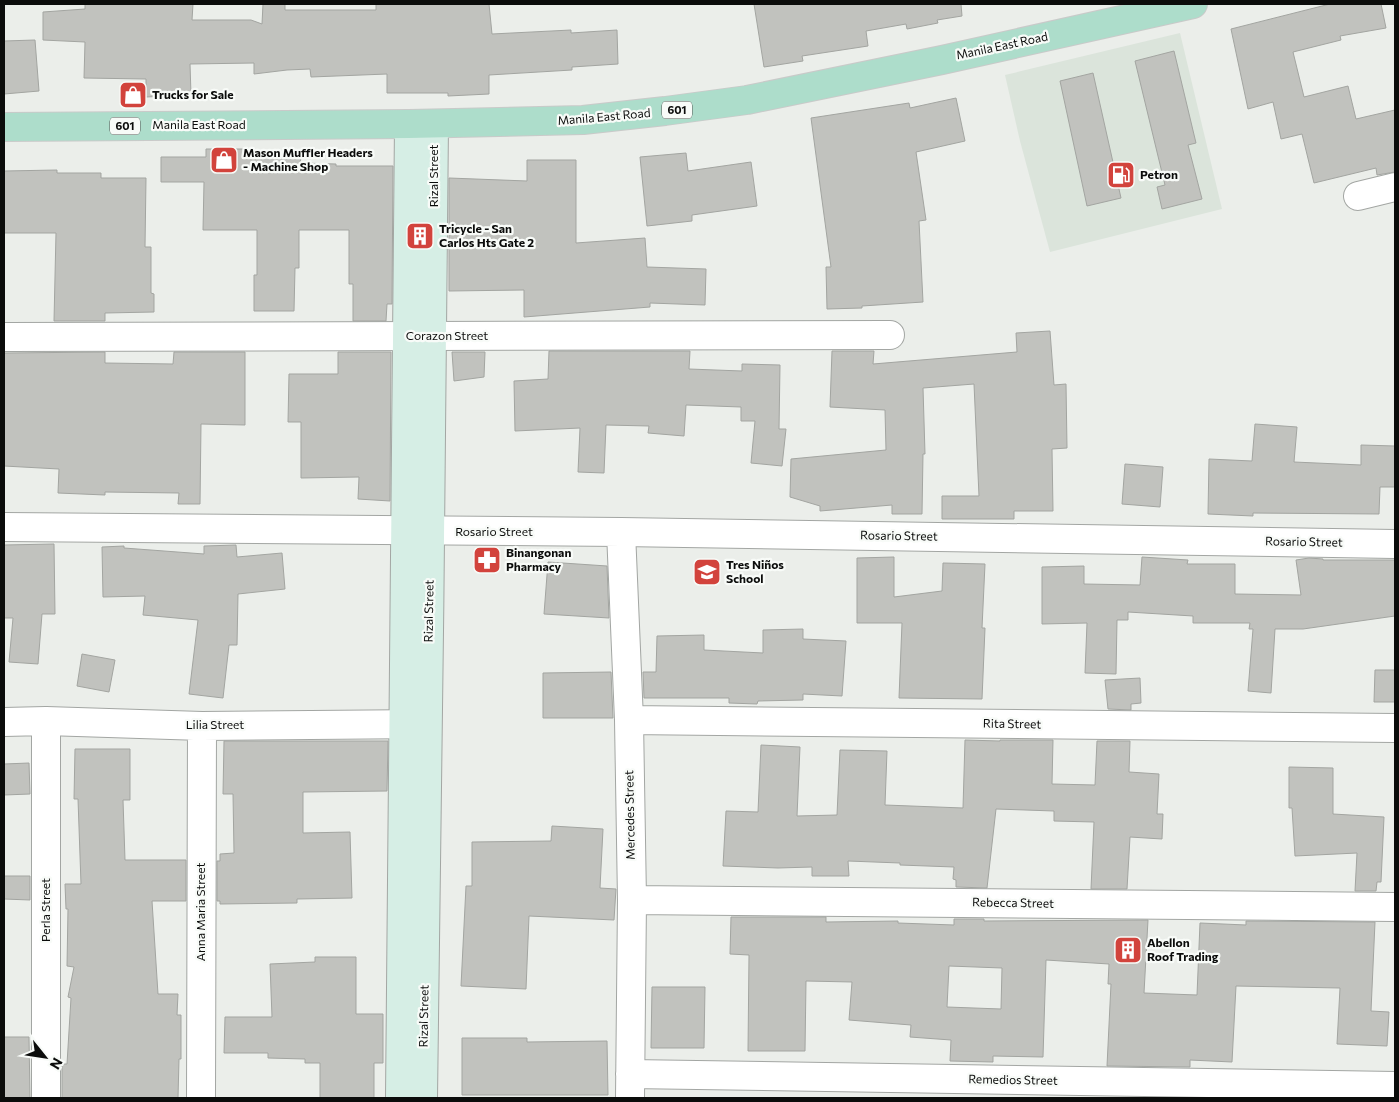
<svg xmlns="http://www.w3.org/2000/svg" width="1399" height="1102" font-family="Commissioner,sans-serif">
  <rect width="100%" height="100%" fill="#ebeeea"/>
  <path fill="#dbe4db" d="M 1180,33 L 1222,209 L 1050,252 L 1020,141 L 1005,75 Z"/>
  <path fill="#c1c2be" stroke="#a3a5a1" fill-rule="evenodd" d="M 85,4 L 193,4 L 192,20 L 251,20 L 262,24 L 263,4 L 285,4 L 285,10 L 376,10 L 376,4 L 489,4 L 492,34 L 571,30 L 571,33 L 617,30 L 618,64 L 572,67 L 572,70 L 489,75 L 489,94 L 448,96 L 448,93 L 387,93 L 387,74 L 311,77 L 310,69 L 287,70 L 254,74 L 254,63 L 190,64 L 191,95 L 146,97 L 146,79 L 84,78 L 85,42 L 43,40 L 43,12 L 85,9 Z
    M 754,4 L 961,4 L 962,16 L 937,20 L 938,23 L 907,29 L 906,24 L 866,31 L 868,46 L 802,56 L 803,61 L 764,67 Z
    M 1330,4 L 1381,4 L 1386,28 L 1340,36 L 1341,40 L 1293,52 L 1304,97 L 1348,86 L 1356,119 L 1395,110 L 1395,172 L 1377,175 L 1376,168 L 1314,183 L 1302,134 L 1281,139 L 1273,102 L 1248,109 L 1231,29 Z
    M 35,40 L 39,91 L 4,94 L 4,41 Z
    M 1174,51 L 1196,143 L 1188,145 L 1202,199 L 1162,209 L 1157,187 L 1165,185 L 1135,61 Z
    M 1093,73 L 1121,198 L 1087,206 L 1060,81 Z
    M 956,98 L 965,141 L 916,152 L 926,220 L 919,221 L 923,302 L 862,306 L 862,308 L 827,309 L 826,267 L 831,267 L 811,118 L 909,103 L 910,108 Z
    M 206,149 L 249,149 L 249,155 L 301,157 L 300,163 L 336,164 L 336,166 L 393,166 L 392,304 L 387,304 L 386,321 L 353,321 L 353,284 L 349,284 L 349,230 L 299,230 L 299,268 L 295,268 L 294,311 L 254,311 L 254,275 L 257,275 L 257,230 L 203,230 L 204,182 L 161,182 L 161,157 L 206,157 Z
    M 686,153 L 688,171 L 751,162 L 757,206 L 692,215 L 692,221 L 647,226 L 640,157 Z
    M 527,160 L 576,160 L 576,243 L 645,238 L 647,267 L 706,269 L 705,305 L 650,303 L 650,307 L 524,317 L 524,290 L 449,291 L 449,178 L 527,181 Z
    M 57,170 L 57,173 L 101,173 L 101,178 L 146,178 L 145,247 L 151,247 L 151,293 L 154,294 L 154,312 L 105,313 L 105,321 L 54,321 L 56,233 L 4,233 L 4,171 Z
    M 1050,331 L 1054,385 L 1066,384 L 1067,448 L 1052,449 L 1053,511 L 1014,511 L 1014,519 L 942,519 L 942,496 L 979,496 L 974,384 L 923,388 L 925,454 L 923,454 L 922,514 L 892,514 L 892,505 L 820,511 L 820,506 L 790,497 L 791,459 L 886,450 L 885,410 L 830,407 L 832,351 L 874,351 L 873,364 L 1017,352 L 1016,333 Z
    M 549,351 L 690,351 L 689,369 L 742,371 L 742,364 L 780,365 L 779,429 L 786,429 L 782,466 L 751,463 L 755,421 L 741,421 L 741,407 L 686,405 L 684,436 L 648,433 L 649,426 L 606,425 L 604,473 L 578,472 L 580,428 L 515,431 L 514,381 L 548,379 Z
    M 105,352 L 105,363 L 173,364 L 174,352 L 245,352 L 245,425 L 201,424 L 200,504 L 178,504 L 179,493 L 105,492 L 105,495 L 58,493 L 59,469 L 4,466 L 4,353 Z
    M 338,352 L 391,352 L 390,501 L 358,499 L 359,477 L 301,478 L 301,422 L 288,422 L 289,374 L 338,374 Z
    M 452,352 L 485,352 L 484,377 L 454,381 Z
    M 1255,424 L 1297,427 L 1294,462 L 1361,465 L 1361,445 L 1395,446 L 1395,487 L 1380,487 L 1379,514 L 1253,513 L 1253,516 L 1208,514 L 1209,459 L 1252,461 Z
    M 1125,464 L 1163,467 L 1160,507 L 1122,504 Z
    M 54,544 L 55,614 L 42,614 L 38,664 L 9,662 L 13,618 L 4,618 L 4,545 Z
    M 236,545 L 237,557 L 282,553 L 285,589 L 238,594 L 237,645 L 229,645 L 223,698 L 189,694 L 198,620 L 143,615 L 145,596 L 103,597 L 102,547 L 124,546 L 124,548 L 204,554 L 204,546 Z
    M 894,557 L 894,597 L 942,591 L 943,563 L 985,564 L 982,628 L 985,628 L 982,699 L 899,698 L 902,623 L 857,623 L 857,558 Z
    M 1142,557 L 1188,560 L 1187,564 L 1235,564 L 1235,594 L 1301,595 L 1296,560 L 1309,558 L 1323,559 L 1323,560 L 1395,560 L 1395,616 L 1303,629 L 1275,629 L 1271,693 L 1248,691 L 1253,629 L 1249,629 L 1250,623 L 1193,623 L 1193,616 L 1128,612 L 1128,620 L 1117,620 L 1116,674 L 1085,673 L 1087,623 L 1042,624 L 1042,567 L 1084,566 L 1084,584 L 1140,585 Z
    M 548,562 L 607,566 L 609,618 L 544,614 Z
    M 803,629 L 803,639 L 846,641 L 842,696 L 803,694 L 803,700 L 758,701 L 757,704 L 729,703 L 729,698 L 644,698 L 643,672 L 656,672 L 657,636 L 704,635 L 704,650 L 763,653 L 763,630 Z
    M 82,654 L 115,660 L 109,692 L 77,686 Z
    M 1375,670 L 1395,670 L 1395,702 L 1374,702 Z
    M 611,672 L 613,718 L 543,718 L 543,673 Z
    M 1140,678 L 1141,703 L 1131,704 L 1131,710 L 1108,709 L 1105,680 Z
    M 965,740 L 1000,741 L 1000,740 L 1053,740 L 1052,784 L 1095,785 L 1097,741 L 1130,741 L 1129,772 L 1159,774 L 1157,814 L 1163,814 L 1162,839 L 1130,837 L 1127,889 L 1091,889 L 1094,822 L 1054,821 L 1054,811 L 996,809 L 987,888 L 956,887 L 956,880 L 953,879 L 954,867 L 900,865 L 900,863 L 848,861 L 849,876 L 812,876 L 812,867 L 778,868 L 723,866 L 726,811 L 758,812 L 761,745 L 800,747 L 797,816 L 837,815 L 840,750 L 887,751 L 885,805 L 963,808 Z
    M 224,741 L 388,741 L 387,791 L 303,792 L 303,833 L 350,832 L 352,898 L 297,899 L 297,903 L 220,904 L 220,901 L 217,901 L 217,861 L 220,861 L 220,854 L 234,853 L 233,794 L 223,794 Z
    M 75,749 L 130,749 L 130,800 L 123,800 L 125,860 L 186,860 L 186,901 L 152,901 L 158,994 L 178,994 L 177,1015 L 181,1015 L 181,1059 L 179,1059 L 178,1098 L 62,1098 L 62,1064 L 67,1064 L 71,998 L 68,997 L 74,967 L 67,966 L 68,909 L 66,909 L 65,884 L 81,884 L 78,799 L 74,799 Z
    M 29,763 L 30,794 L 4,795 L 4,764 Z
    M 1289,767 L 1333,768 L 1333,814 L 1384,817 L 1381,882 L 1377,882 L 1376,891 L 1355,891 L 1357,853 L 1295,856 L 1292,808 L 1289,808 Z
    M 552,826 L 603,829 L 600,888 L 616,889 L 614,920 L 529,916 L 526,989 L 461,986 L 466,886 L 472,886 L 472,842 L 551,841 Z
    M 4,876 L 30,876 L 30,900 L 4,899 Z
    M 731,917 L 826,917 L 826,922 L 898,921 L 898,923 L 954,925 L 954,919 L 984,919 L 984,921 L 1148,920 L 1144,993 L 1197,995 L 1200,923 L 1246,925 L 1246,921 L 1375,922 L 1371,1011 L 1389,1012 L 1387,1046 L 1337,1044 L 1340,988 L 1236,986 L 1232,1062 L 1190,1060 L 1190,1067 L 1107,1066 L 1111,984 L 1108,984 L 1109,964 L 1046,960 L 1043,1057 L 993,1056 L 993,1062 L 950,1061 L 951,1040 L 910,1037 L 911,1025 L 849,1020 L 852,982 L 806,981 L 805,1051 L 748,1051 L 749,955 L 730,954 ZM 949,966 L 1002,968 L 1001,1009 L 947,1007 Z
    M 315,957 L 356,957 L 356,1014 L 383,1014 L 383,1063 L 374,1063 L 374,1098 L 320,1098 L 320,1063 L 305,1063 L 305,1059 L 268,1058 L 268,1053 L 224,1053 L 225,1017 L 272,1017 L 270,964 L 315,962 Z
    M 652,987 L 705,987 L 704,1048 L 651,1048 Z
    M 4,1037 L 29,1037 L 30,1098 L 4,1098 Z
    M 462,1038 L 527,1038 L 527,1042 L 607,1041 L 608,1095 L 462,1095 Z"/>
  <g fill="none" stroke-linecap="round" stroke-linejoin="round">
    <defs>
      <path id="street" d="M 1358,196 L 1395,187
        M 4,337 L 890,335
        M 4,527 L 621,532 L 1395,544
        M 621,532 L 629,720 L 632,900 L 630,1098
        M 629,720 L 1395,728
        M 4,722 L 46,721 L 202,726 L 426,724
        M 632,900 L 1395,907
        M 630,1074 L 1395,1086
        M 46,1098 L 46,721
        M 201,1098 L 202,726"/>
      <path id="secondary" d="M 400,1098 L 409,124
        M 423,1098 C 426,773 433,449 434,124"/>
      <path id="primary" d="M 4,127 L 409,124 L 583,120 L 665,111 L 747,100 L 942,60 L 1193,4"/>
    </defs>
    <use href="#street" stroke="#a3a6a3" stroke-width="30"/>
    <use href="#secondary" stroke="#a3a6a3" stroke-width="30"/>
    <use href="#primary" stroke="#c9cac9" stroke-width="30"/>
    <use href="#street" stroke="#fff" stroke-width="28"/>
    <use href="#secondary" stroke="#d6eee5" stroke-width="28"/>
    <use href="#primary" stroke="#adddcb" stroke-width="28"/>
  </g>
  <defs>
    <symbol id="shop-square" viewBox="-11 -11 22 22"><rect x="-9" y="-9" width="18" height="18" rx="4" fill="#d2433c" stroke="#f8fbf8"/><path d="M-5-2.5h2.3a2.7 3.5 0 0 1 5.4 0H5L5.5 6h-11ZM-1.5-2.5h3a1.5 2.3 0 0 0-3 0Z" fill="#fff"/></symbol>
    <symbol id="fuel-square" viewBox="-11 -11 22 22"><rect x="-9" y="-9" width="18" height="18" rx="4" fill="#d2433c" stroke="#f8fbf8"/><path d="M-5.5-6h7V0h2V4h1.3V-2.5L3-4.5l.8-.8L6-3V5H2.5V1h-1V6h-7ZM-4.2-4.7v3.2H.2V-4.7Z" fill="#fff"/></symbol>
    <symbol id="building-square" viewBox="-11 -11 22 22"><rect x="-9" y="-9" width="18" height="18" rx="4" fill="#d2433c" stroke="#f8fbf8"/><path d="M-4-6H4V6H1V3H-1V6H-4ZM-2.5-4.3h1.7v1.8h-1.7ZM.8-4.3h1.7v1.8H.8ZM-2.5-1h1.7V.8h-1.7ZM.8-1h1.7V.8H.8Z" fill="#fff"/></symbol>
    <symbol id="pharmacy-square" viewBox="-11 -11 22 22"><rect x="-9" y="-9" width="18" height="18" rx="4" fill="#d2433c" stroke="#f8fbf8"/><path d="M-2-6h4v4h4v4h-4v4h-4v-4h-4v-4h4Z" fill="#fff"/></symbol>
    <symbol id="school-square" viewBox="-11 -11 22 22"><rect x="-9" y="-9" width="18" height="18" rx="4" fill="#d2433c" stroke="#f8fbf8"/><path d="M0-5L7-2L0 1L-7-2ZM-4 1L0 2.5L4 1V4Q0 6-4 4Z" fill="#fff"/></symbol>
  </defs>
  <g fill-rule="evenodd">
    <use href="#shop-square" x="117" y="79" width="32" height="32"/>
    <use href="#shop-square" x="208" y="144" width="32" height="32"/>
    <use href="#fuel-square" x="1105" y="159" width="32" height="32"/>
    <use href="#building-square" x="404" y="220" width="32" height="32"/>
    <use href="#pharmacy-square" x="471" y="544" width="32" height="32"/>
    <use href="#school-square" x="691" y="556" width="32" height="32"/>
    <use href="#building-square" x="1112" y="934" width="32" height="32"/>
  </g>
  <g text-anchor="middle" stroke-width="4.5" stroke-linejoin="round" paint-order="stroke">
    <g fill="#f8fbf8" stroke="#525452" stroke-width="1">
      <rect x="662" y="101.5" width="30" height="17" rx="4"/>
      <rect x="110" y="117.5" width="30" height="17" rx="4"/>
    </g>
    <g font-size="11" font-weight="bold" fill="#0b0c0b">
      <text x="677" y="114">601</text>
      <text x="125" y="130">601</text>
    </g>
    <g font-size="12" fill="#0b0c0b" stroke="#f8fbf8">
      <text transform="translate(1002 46) rotate(-12)" y="4">Manila East Road</text>
      <text transform="translate(604 117) rotate(-5)" y="4">Manila East Road</text>
      <text x="199" y="129">Manila East Road</text>
      <text transform="translate(434 176) rotate(-90)" y="4">Rizal Street</text>
      <text x="447" y="340">Corazon Street</text>
      <text x="494" y="536">Rosario Street</text>
      <text transform="translate(899 536) rotate(1)" y="4">Rosario Street</text>
      <text transform="translate(1304 542) rotate(1)" y="4">Rosario Street</text>
      <text transform="translate(429 611) rotate(-89)" y="4">Rizal Street</text>
      <text transform="translate(1012 724) rotate(1)" y="4">Rita Street</text>
      <text x="215" y="729">Lilia Street</text>
      <text transform="translate(630 815) rotate(-91)" y="4">Mercedes Street</text>
      <text transform="translate(1013 903) rotate(1)" y="4">Rebecca Street</text>
      <text transform="translate(46 910) rotate(-90)" y="4">Perla Street</text>
      <text transform="translate(201 912) rotate(-90)" y="4">Anna Maria Street</text>
      <text transform="translate(424 1016) rotate(-89)" y="4">Rizal Street</text>
      <text transform="translate(1013 1080) rotate(1)" y="4">Remedios Street</text>
    </g>
    <g font-size="12" font-weight="bold" fill="#0b0c0b" stroke="#f8fbf8" text-anchor="start">
      <text x="152" y="99">Trucks for Sale</text>
      <text x="243" y="157">Mason Muffler Headers<tspan x="243" dy="14">- Machine Shop</tspan></text>
      <text x="1140" y="179">Petron</text>
      <text x="439" y="233">Tricycle - San<tspan x="439" dy="14">Carlos Hts Gate 2</tspan></text>
      <text x="506" y="557">Binangonan<tspan x="506" dy="14">Pharmacy</tspan></text>
      <text x="726" y="569">Tres Niños<tspan x="726" dy="14">School</tspan></text>
      <text x="1147" y="947">Abellon<tspan x="1147" dy="14">Roof Trading</tspan></text>
    </g>
  </g>
  <rect width="1399" height="1102" fill="none" stroke="#0b0c0b" stroke-width="10"/>
  <g transform="translate(45 1057) rotate(120)" stroke="#f8fbf8" stroke-width="4" paint-order="stroke">
  <path d="M0-4L9 19L0 12L-9 19Z" fill="#0b0c0b"/>
  <text y="-8" font-size="14" font-weight="bold" text-anchor="middle" fill="#0b0c0b">N</text>
  </g>
</svg>
